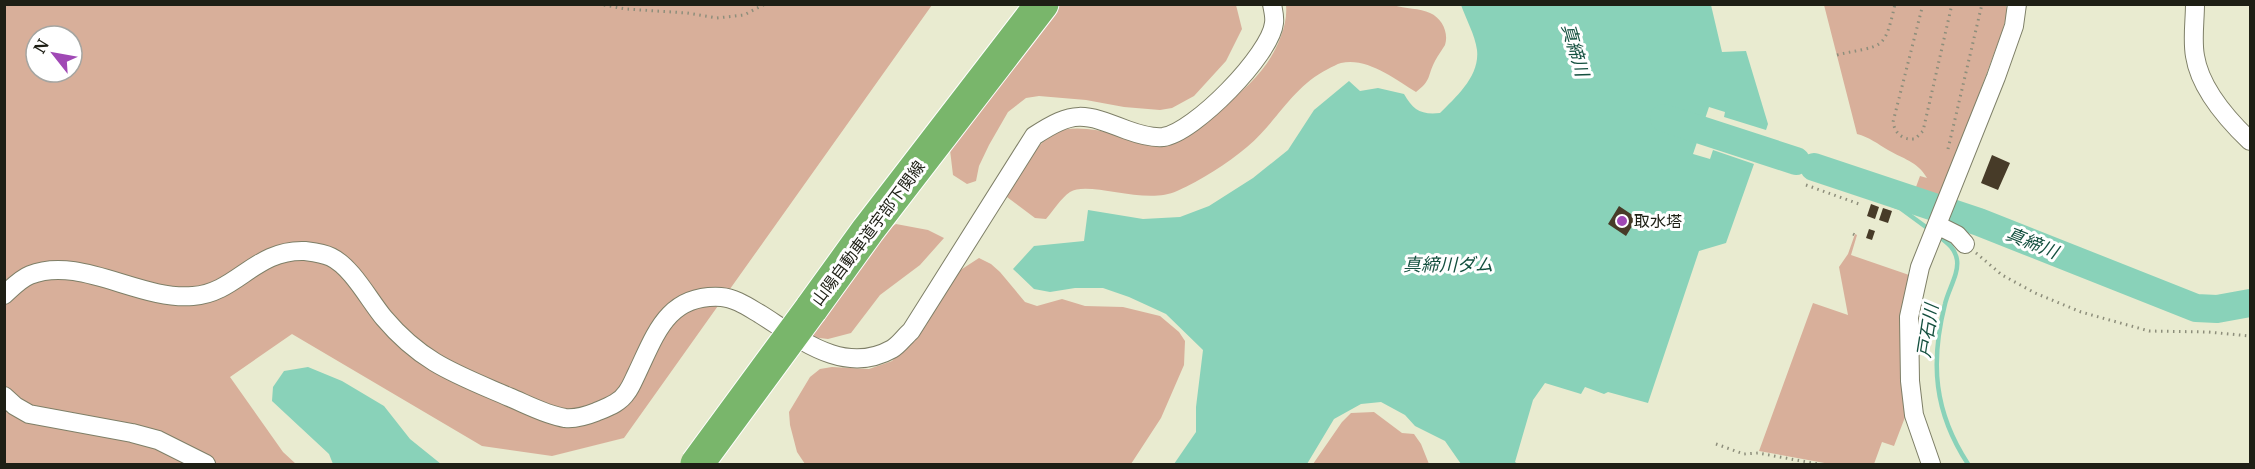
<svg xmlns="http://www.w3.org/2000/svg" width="2255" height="469" font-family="Merriweather,'Noto Sans JP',serif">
  <rect width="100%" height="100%" fill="#e9ebd0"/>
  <path fill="#d8af9a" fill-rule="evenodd" d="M 4,5 L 932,5 L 624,438 L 552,456 L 482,446 L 292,334 L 230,377 L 283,452 L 296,464 L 5,464 ZM 36,36 L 72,36 L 72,72 L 36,72 Z
    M 1059,5 L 1236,5 L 1242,29 L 1226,61 L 1194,96 L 1172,108 L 1160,110 L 1124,107 L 1086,100 L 1039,96 L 1026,98 L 1008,112 L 989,145 L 979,166 L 976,181 L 967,184 L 953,175 L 950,150 L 956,139 Z
    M 1286,5 L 1393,5 C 1405,9 1420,8 1430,13 C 1442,18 1449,33 1445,45 C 1442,50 1438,55 1435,61 C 1427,76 1432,80 1416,92 C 1395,79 1367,57 1341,63 C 1337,64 1332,67 1328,69 C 1292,87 1277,122 1247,147 C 1227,164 1201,180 1177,191 C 1145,206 1089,180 1070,192 C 1061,198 1053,211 1046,219 L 1035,218 L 1007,197 C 1010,183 1019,173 1027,160 C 1035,149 1045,138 1057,132 C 1080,121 1130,138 1154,144 C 1204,117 1260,93 1281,36 C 1285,25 1287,16 1286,5 Z
    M 1824,5 L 2006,5 L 2007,14 L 2002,32 L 1941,196 L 1916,187 L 1920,176 L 1927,178 C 1917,161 1903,159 1888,150 C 1878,144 1869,137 1857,134 Z
    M 896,224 L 928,230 L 944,238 L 920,265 L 880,295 L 851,333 L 828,339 L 811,337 L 888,229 Z
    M 1855,234 L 1857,235 L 1851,255 L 1912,276 L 1907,412 L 1894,446 L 1882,442 L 1874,464 L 1830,464 L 1759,451 L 1813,303 L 1848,315 L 1839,267 L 1848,254 Z
    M 979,258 L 991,264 L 1000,272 L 1025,302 L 1037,306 L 1062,299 L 1085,306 L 1123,307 L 1160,316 L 1179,332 L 1185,341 L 1184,365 L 1161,418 L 1131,464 L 805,464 L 797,452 L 790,425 L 789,412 L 810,377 L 820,369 L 832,367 L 869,369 L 892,361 L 925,325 L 959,271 Z
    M 1374,412 L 1402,433 L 1414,434 L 1421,444 L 1429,464 L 1313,464 L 1342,422 L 1351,413 Z"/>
  <path fill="#89d2b9" d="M 1461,5 L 1711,5 L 1722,52 L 1746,51 L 1768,124 L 1766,130 L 1724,117 L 1725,112 L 1709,107 L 1693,154 L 1710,159 L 1713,150 L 1754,164 L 1726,243 L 1699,251 L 1648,403 L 1608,392 L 1604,394 L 1585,387 L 1581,394 L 1545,383 L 1533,400 L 1515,462 L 1518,464 L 1461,464 L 1445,441 L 1415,426 L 1405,415 L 1381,402 L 1361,404 L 1334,419 L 1307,464 L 1174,464 L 1196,432 L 1196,407 L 1203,350 L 1166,314 L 1129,297 L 1103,288 L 1075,288 L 1050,292 L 1034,289 L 1013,269 L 1034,246 L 1084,241 L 1088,210 L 1143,219 L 1180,217 L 1209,206 L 1253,178 L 1288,150 L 1314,110 L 1349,81 L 1360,91 L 1378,88 L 1404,94 C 1413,110 1421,115 1440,113 C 1456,97 1480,76 1477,50 C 1475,35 1466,19 1461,5 Z
    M 308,367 L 342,381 L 384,406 L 410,439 L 441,464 L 333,464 L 329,454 L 272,401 L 273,387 L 284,371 Z"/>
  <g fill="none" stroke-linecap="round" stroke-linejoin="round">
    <path stroke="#89d2b9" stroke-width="4.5" d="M 1896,194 L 1892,205 L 1900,208 L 1930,230
      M 1937,235 C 1946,242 1955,247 1957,260 C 1959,274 1948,290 1945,304 C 1930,363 1934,412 1968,464"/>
    <path stroke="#89d2b9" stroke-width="28" d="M 1664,118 L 1796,161
      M 1814,167 L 1979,222 L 2196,308 L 2217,309 L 2250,303"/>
  </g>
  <path fill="#473b28" d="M 1992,155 L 2010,163 L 1998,190 L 1981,183 Z
    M 1871,204 L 1879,207 L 1875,219 L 1867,216 Z
    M 1619,206 L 1637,218 L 1626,236 L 1608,224 Z
    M 1883,208 L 1892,211 L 1888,223 L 1879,220 Z
    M 1869,229 L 1875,231 L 1872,240 L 1866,238 Z"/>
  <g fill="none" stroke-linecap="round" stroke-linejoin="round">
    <defs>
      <path id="minor" d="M 2195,4 C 2195,21 2192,40 2195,56 C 2200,88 2228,120 2250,141
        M 1937,225 L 1957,235 L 1965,244
        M 4,295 C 12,288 20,279 30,275 C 80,255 140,301 193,296 C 237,293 255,249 305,251 C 313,252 323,253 331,257 C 352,267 369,300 384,318 C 422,363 456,374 509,397 C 526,404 546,415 565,418 C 576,419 586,416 596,412 C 608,407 620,403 627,392 C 631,387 634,379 637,373 C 656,333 668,294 721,297 C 735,298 748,307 760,314 C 800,339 844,376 892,349 C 899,345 905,336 911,331 L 1034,136 C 1074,110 1083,113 1127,130 C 1138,134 1151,138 1163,137 C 1194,133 1271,54 1274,23 C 1275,17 1273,10 1272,4
        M 4,396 L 15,406 L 29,414 L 132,433 L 158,440 L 206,464
        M 1931,464 L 1914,415 L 1910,381 L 1909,317 L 1920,267 L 1996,77 L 2014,26 L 2017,4"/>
      <path id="motorway" d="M 811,309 L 868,230 L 1042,4"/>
    </defs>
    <use href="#minor" stroke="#7e7f67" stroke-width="20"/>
    <use href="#motorway" stroke="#fff" stroke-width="35"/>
    <path stroke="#8d8e7b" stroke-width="3" stroke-dasharray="1.5 4.5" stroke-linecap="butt" d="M 598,4 L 626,9 L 687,13 L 717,18 L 744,15 L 765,4
      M 1923,4 L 1893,122 C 1895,134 1903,140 1915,139 L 1923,131 L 1952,4
      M 1837,55 C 1883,44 1884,53 1895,4
      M 1948,149 L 1982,4
      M 1806,185 L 1859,204
      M 1853,234 L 1857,236
      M 1976,253 L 2002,275 L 2035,293 L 2081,312 L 2149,331 L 2208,332 L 2250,336
      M 1716,444 L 1744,454 L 1758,453 L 1818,464"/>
    <use href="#minor" stroke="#fff" stroke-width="18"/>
    <use href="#motorway" stroke="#79b66b" stroke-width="33"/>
    <defs>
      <path id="motorway-bridge" d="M 697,464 L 811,309"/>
    </defs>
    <use href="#motorway-bridge" stroke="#fff" stroke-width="35" stroke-linecap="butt"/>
    <use href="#motorway-bridge" stroke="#79b66b" stroke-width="33"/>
  </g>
  <circle fill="#a049b5" stroke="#fff" stroke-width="2" cx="1622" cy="221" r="6"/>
  <g text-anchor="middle" stroke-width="6" stroke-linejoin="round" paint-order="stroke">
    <g font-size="16" fill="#1e1f15" stroke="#fff" text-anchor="start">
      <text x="1634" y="227">取水塔</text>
    </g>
    <g font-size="16" fill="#1e1f15" stroke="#fff">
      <text transform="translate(868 233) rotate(-53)" y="6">山陽自動車道宇部下関線</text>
    </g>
    <g font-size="18" font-style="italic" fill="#14503f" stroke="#fff">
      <text transform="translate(1575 50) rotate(74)" y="6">真締川</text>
      <text transform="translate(2032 243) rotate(22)" y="6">真締川</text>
      <text x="1448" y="271">真締川ダム</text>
      <text transform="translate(1928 331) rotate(-81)" y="6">戸石川</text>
    </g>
  </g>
  <rect width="2255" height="469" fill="none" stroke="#1e1f15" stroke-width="12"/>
  <g transform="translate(54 54) rotate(301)"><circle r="28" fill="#ffffff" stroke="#a5a5a1" stroke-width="1.5"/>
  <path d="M0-4.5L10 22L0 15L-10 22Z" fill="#a049b5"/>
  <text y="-9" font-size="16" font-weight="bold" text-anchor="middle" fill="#1e1f15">N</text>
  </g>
</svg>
